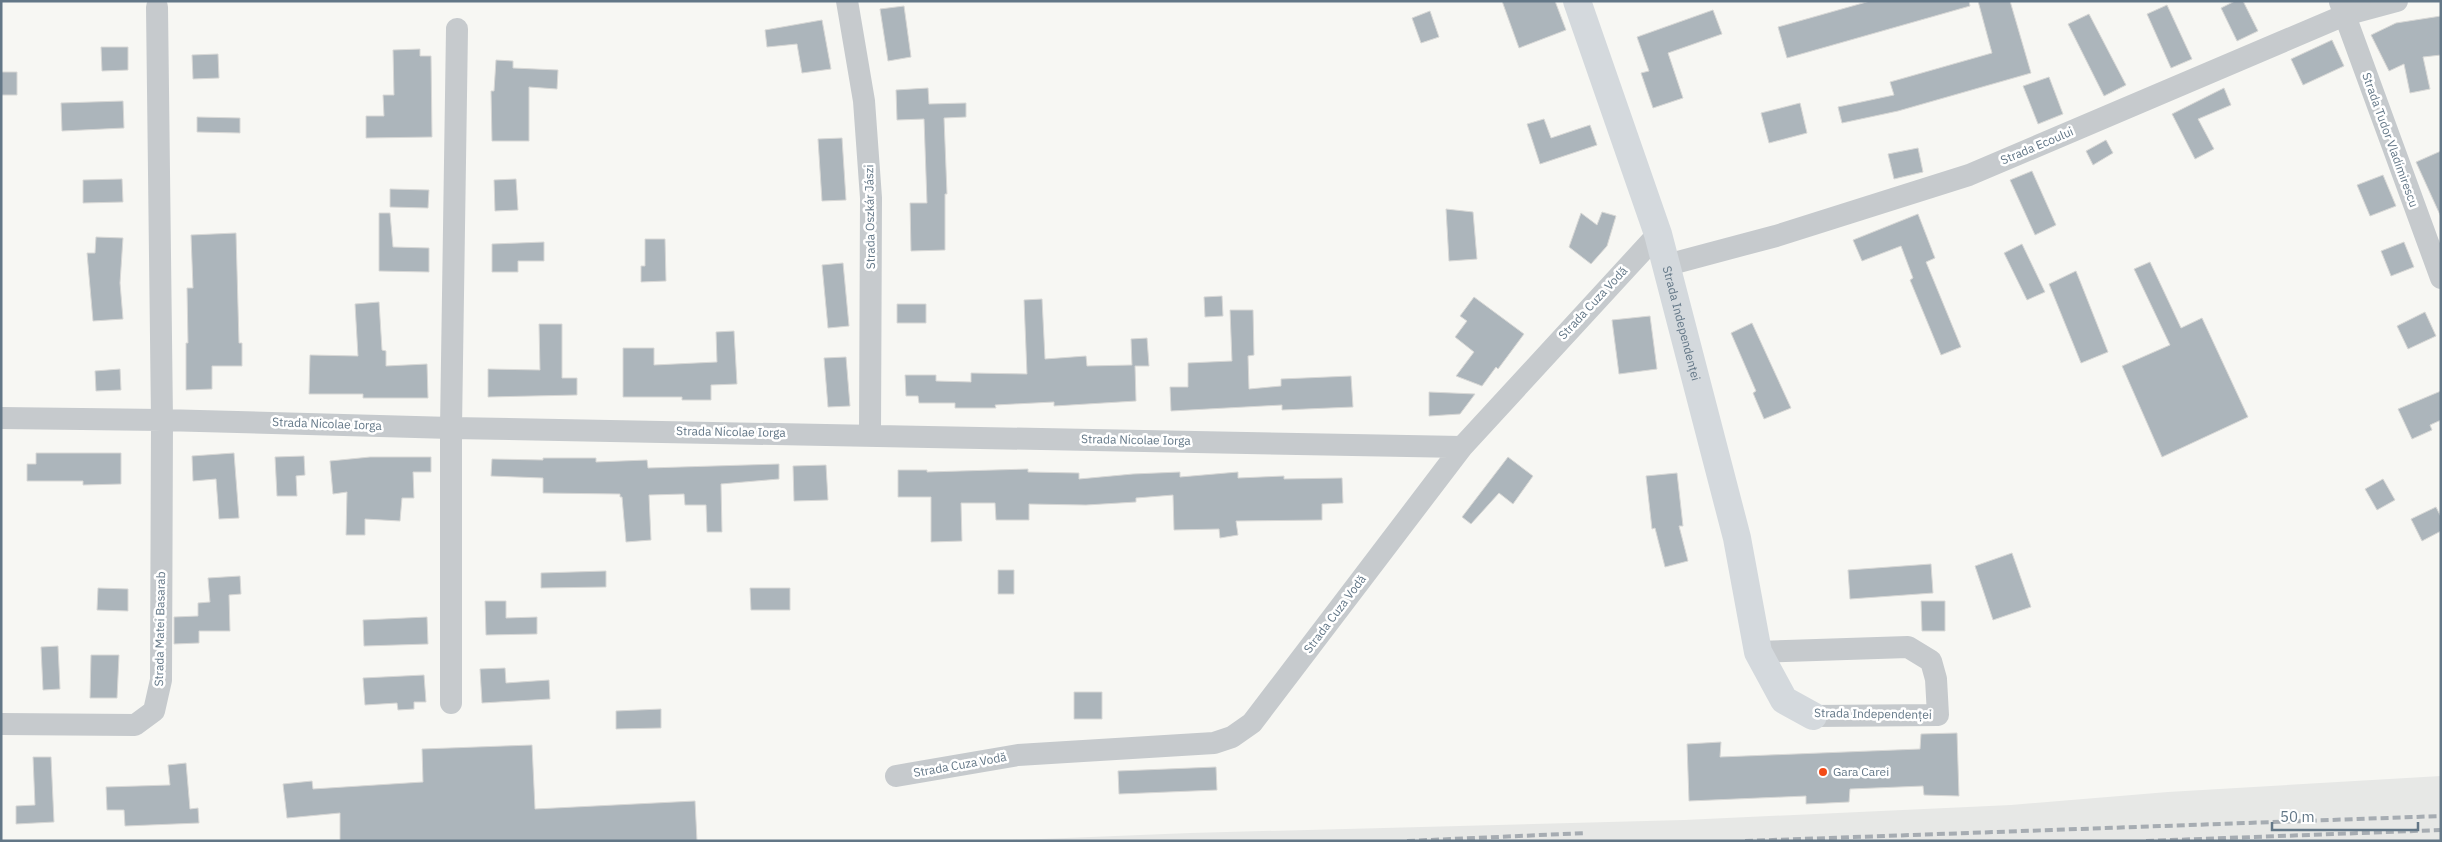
<svg xmlns="http://www.w3.org/2000/svg" width="2442" height="842" font-family="'IBM Plex Sans',sans-serif">
  <rect width="100%" height="100%" fill="#f7f7f3"/>
  <path fill="#e7e8e6" d="M 2441,776 L 2441,841 L 988,841 L 1190,833 L 1684,820 L 2011,805 L 2168,792 Z"/>
  <path fill="#acb5bb" stroke="#d8d8d6" d="M 1502,1 L 1555,1 L 1566,30 L 1519,48 Z
    M 1870,1 L 1969,1 L 1970,6 L 1787,58 L 1778,27 Z
    M 1978,1 L 2010,1 L 2031,73 L 1898,111 L 1842,123 L 1838,107 L 1894,95 L 1890,82 L 1992,53 Z
    M 2235,1 L 2243,1 L 2258,31 L 2237,41 L 2221,8 Z
    M 2167,5 L 2192,59 L 2171,68 L 2147,14 Z
    M 904,6 L 911,57 L 888,61 L 880,9 Z
    M 1713,10 L 1722,34 L 1668,53 L 1683,98 L 1653,108 L 1641,73 L 1649,71 L 1637,37 Z
    M 1430,11 L 1439,37 L 1421,43 L 1412,18 Z
    M 2089,14 L 2126,85 L 2104,96 L 2068,24 Z
    M 2441,16 L 2441,55 L 2423,57 L 2430,89 L 2410,93 L 2404,64 L 2389,71 L 2371,35 L 2396,23 Z
    M 822,20 L 831,69 L 802,73 L 797,44 L 767,47 L 765,30 Z
    M 2332,40 L 2344,66 L 2303,85 L 2291,59 Z
    M 101,47 L 128,47 L 128,70 L 102,71 Z
    M 420,49 L 420,56 L 431,56 L 432,137 L 366,138 L 366,116 L 384,116 L 383,95 L 394,95 L 393,50 Z
    M 218,54 L 219,78 L 193,79 L 192,55 Z
    M 496,60 L 513,61 L 513,68 L 558,70 L 557,89 L 529,87 L 529,141 L 492,141 L 491,91 L 494,91 Z
    M 1,72 L 17,72 L 17,95 L 1,95 Z
    M 2049,77 L 2063,114 L 2038,124 L 2023,86 Z
    M 928,88 L 929,104 L 966,103 L 966,117 L 944,118 L 947,194 L 945,194 L 945,250 L 911,251 L 910,203 L 927,203 L 924,119 L 897,120 L 896,90 Z
    M 2224,88 L 2231,105 L 2198,119 L 2214,149 L 2195,159 L 2172,114 Z
    M 123,101 L 124,128 L 62,131 L 61,103 Z
    M 1800,103 L 1807,133 L 1769,143 L 1761,113 Z
    M 197,117 L 240,118 L 240,133 L 197,132 Z
    M 1544,119 L 1551,138 L 1590,125 L 1597,145 L 1540,164 L 1527,124 Z
    M 842,138 L 846,200 L 822,201 L 818,139 Z
    M 2106,140 L 2113,153 L 2093,165 L 2086,151 Z
    M 1918,148 L 1923,172 L 1894,179 L 1888,154 Z
    M 2441,151 L 2441,217 L 2416,162 Z
    M 2032,171 L 2056,225 L 2035,235 L 2010,180 Z
    M 2383,175 L 2396,206 L 2370,216 L 2357,185 Z
    M 122,179 L 123,202 L 83,203 L 83,180 Z
    M 516,179 L 518,210 L 495,211 L 494,180 Z
    M 390,189 L 429,190 L 428,208 L 390,207 Z
    M 1446,209 L 1473,212 L 1477,259 L 1449,261 Z
    M 1602,212 L 1616,216 L 1607,246 L 1591,264 L 1569,247 L 1581,213 L 1597,225 Z
    M 379,213 L 390,213 L 393,247 L 429,248 L 429,272 L 379,271 Z
    M 1918,214 L 1935,258 L 1926,262 L 1961,347 L 1941,355 L 1910,280 L 1913,278 L 1901,246 L 1862,261 L 1853,240 Z
    M 236,233 L 239,343 L 242,343 L 242,366 L 212,366 L 212,389 L 186,390 L 186,343 L 188,343 L 187,288 L 193,288 L 191,235 Z
    M 96,237 L 123,238 L 120,283 L 123,319 L 93,321 L 87,253 L 95,253 Z
    M 645,239 L 665,239 L 666,281 L 641,282 L 641,266 L 645,266 Z
    M 544,242 L 544,261 L 518,261 L 518,272 L 492,272 L 492,244 Z
    M 2404,242 L 2414,267 L 2391,276 L 2381,251 Z
    M 2022,244 L 2045,292 L 2027,300 L 2004,253 Z
    M 2150,262 L 2181,328 L 2202,318 L 2248,417 L 2162,457 L 2122,366 L 2170,345 L 2134,269 Z
    M 843,263 L 849,326 L 828,328 L 822,265 Z
    M 2076,271 L 2108,352 L 2081,363 L 2049,284 Z
    M 1222,296 L 1223,316 L 1205,317 L 1204,297 Z
    M 1474,297 L 1524,334 L 1498,369 L 1496,367 L 1482,386 L 1456,376 L 1474,352 L 1455,337 L 1467,321 L 1460,316 Z
    M 1042,299 L 1045,359 L 1086,356 L 1087,366 L 1132,365 L 1131,339 L 1147,338 L 1149,366 L 1135,366 L 1136,401 L 1054,406 L 1054,402 L 995,405 L 996,408 L 955,408 L 955,403 L 919,403 L 918,396 L 906,396 L 905,375 L 936,375 L 936,381 L 971,382 L 971,373 L 1027,374 L 1024,300 Z
    M 379,302 L 382,350 L 386,351 L 386,366 L 427,364 L 428,398 L 363,398 L 363,394 L 309,394 L 310,355 L 358,356 L 355,304 Z
    M 897,304 L 926,304 L 926,323 L 897,323 Z
    M 1230,310 L 1253,310 L 1254,355 L 1248,356 L 1249,389 L 1281,386 L 1281,379 L 1351,376 L 1353,407 L 1282,410 L 1282,405 L 1171,411 L 1170,387 L 1188,387 L 1188,363 L 1232,361 Z
    M 2425,312 L 2436,336 L 2408,349 L 2397,326 Z
    M 1650,316 L 1657,369 L 1619,374 L 1612,320 Z
    M 1752,323 L 1791,408 L 1764,419 L 1753,393 L 1756,391 L 1731,333 Z
    M 539,324 L 562,324 L 562,378 L 577,378 L 577,395 L 488,397 L 488,369 L 540,370 Z
    M 734,331 L 737,384 L 711,385 L 711,400 L 682,400 L 682,397 L 623,397 L 623,348 L 654,348 L 654,365 L 717,362 L 716,332 Z
    M 846,357 L 850,406 L 828,407 L 824,358 Z
    M 120,369 L 121,390 L 96,391 L 95,371 Z
    M 2441,391 L 2441,420 L 2430,425 L 2432,430 L 2412,439 L 2398,409 Z
    M 1429,392 L 1475,394 L 1460,414 L 1429,416 Z
    M 36,453 L 121,453 L 121,484 L 83,485 L 83,481 L 27,481 L 27,464 L 36,464 Z
    M 234,453 L 239,518 L 219,519 L 216,479 L 193,481 L 192,456 Z
    M 304,456 L 305,475 L 296,476 L 297,496 L 277,496 L 275,457 Z
    M 370,457 L 431,457 L 431,472 L 413,472 L 414,498 L 402,498 L 400,521 L 365,519 L 365,535 L 346,535 L 347,492 L 333,494 L 330,461 Z
    M 1508,457 L 1533,476 L 1513,504 L 1499,493 L 1471,524 L 1462,517 Z
    M 543,458 L 596,458 L 596,462 L 647,460 L 648,468 L 779,464 L 779,479 L 721,484 L 722,532 L 707,532 L 706,505 L 685,505 L 684,494 L 649,495 L 651,540 L 626,542 L 622,497 L 620,497 L 620,494 L 543,493 L 543,478 L 491,476 L 492,459 L 543,460 Z
    M 826,465 L 828,500 L 794,501 L 793,466 Z
    M 1028,469 L 1028,472 L 1079,473 L 1079,479 L 1133,474 L 1180,472 L 1180,477 L 1238,472 L 1238,478 L 1284,476 L 1284,479 L 1342,478 L 1343,503 L 1322,504 L 1322,520 L 1236,521 L 1238,535 L 1220,538 L 1219,529 L 1174,530 L 1173,495 L 1136,498 L 1136,502 L 1086,505 L 1029,504 L 1029,520 L 996,520 L 995,503 L 961,503 L 962,541 L 931,542 L 931,497 L 898,497 L 898,470 L 927,470 L 927,472 Z
    M 1677,473 L 1683,526 L 1679,526 L 1688,561 L 1665,567 L 1655,528 L 1652,529 L 1646,476 Z
    M 2383,479 L 2395,500 L 2377,510 L 2365,489 Z
    M 2436,507 L 2441,517 L 2441,531 L 2422,541 L 2411,519 Z
    M 2012,553 L 2031,607 L 1993,620 L 1975,566 Z
    M 1931,564 L 1933,593 L 1850,599 L 1848,570 Z
    M 998,570 L 1014,570 L 1014,594 L 998,594 Z
    M 606,571 L 606,587 L 541,588 L 541,573 Z
    M 240,576 L 241,594 L 229,595 L 230,631 L 199,631 L 199,643 L 174,644 L 174,617 L 198,616 L 198,603 L 210,602 L 208,578 Z
    M 98,588 L 128,589 L 128,611 L 97,610 Z
    M 750,588 L 790,588 L 790,610 L 751,610 Z
    M 485,601 L 506,601 L 506,618 L 537,617 L 537,634 L 486,635 Z
    M 1921,601 L 1945,601 L 1945,631 L 1922,631 Z
    M 427,617 L 428,644 L 364,646 L 363,620 Z
    M 58,646 L 60,689 L 43,690 L 41,647 Z
    M 91,655 L 119,655 L 117,698 L 90,698 Z
    M 505,668 L 506,683 L 549,680 L 550,699 L 482,703 L 480,669 Z
    M 424,675 L 426,702 L 414,702 L 414,709 L 398,710 L 397,703 L 365,705 L 363,678 Z
    M 1074,692 L 1102,692 L 1102,719 L 1074,719 Z
    M 661,709 L 661,728 L 616,729 L 616,711 Z
    M 1957,733 L 1959,796 L 1924,795 L 1923,786 L 1850,789 L 1849,802 L 1806,804 L 1806,796 L 1689,801 L 1687,744 L 1721,742 L 1720,757 L 1920,749 L 1921,734 Z
    M 532,745 L 535,809 L 695,801 L 697,841 L 340,841 L 340,813 L 287,818 L 283,784 L 312,781 L 313,789 L 423,782 L 422,749 Z
    M 33,757 L 51,757 L 54,822 L 16,824 L 16,806 L 35,805 Z
    M 186,763 L 190,809 L 198,808 L 199,823 L 125,826 L 124,810 L 107,810 L 106,787 L 170,785 L 168,765 Z
    M 1216,767 L 1217,790 L 1119,794 L 1118,771 Z"/>
  <g fill="none" stroke-linecap="round" stroke-linejoin="round">
    <path stroke="#c6cacd" stroke-width="22" d="M 847,1 L 864,101 L 871,198 L 870,434
      M 2340,2 L 2441,278
      M 1667,265 L 1776,236 L 1969,175 L 2345,15 L 2397,1
      M 1,418 L 162,420 L 451,428 L 1462,447
      M 1758,652 L 1908,647 L 1931,661 L 1936,679 L 1938,715 L 1813,716
      M 451,703 L 451,428 L 457,29
      M 1,724 L 135,725 L 154,711 L 161,680 L 162,420 L 157,7
      M 896,776 L 1018,755 L 1214,743 L 1232,737 L 1252,723 L 1462,447 L 1658,234"/>
    <path stroke="#d4d9dd" stroke-width="28" id="s1" d="M 1577,1 L 1658,234 L 1737,538 L 1758,652 L 1784,700 L 1813,716"/>
    <path stroke="#a6acb2" stroke-width="4" stroke-dasharray="8 4" stroke-linecap="butt" d="M 1407,841 L 1586,833
      M 1745,841 L 2441,816
      M 2146,841 L 2441,830"/>
  </g>
  <circle fill="#f34b17" stroke="#fff" stroke-width="2" cx="1823" cy="772" r="5"/>
  <g text-anchor="middle" stroke-width="5" stroke-linejoin="round" paint-order="stroke">
    <g font-size="12" fill="#637787" stroke="#fff">
      <text transform="translate(2390 140) rotate(70)" y="4">Strada Tudor Vladimirescu</text>
      <text transform="translate(2037 146) rotate(-23)" y="4">Strada Ecoului</text>
      <text transform="translate(870 217) rotate(-91)" y="4">Strada Oszkár Jászi</text>
      <text transform="translate(1593 303) rotate(-47)" y="4">Strada Cuza Vodă</text>
      <text dy="4" stroke="none"><textPath href="#s1" startOffset="339">Strada Independenței</textPath></text>
      <text transform="translate(327 424) rotate(2)" y="4">Strada Nicolae Iorga</text>
      <text transform="translate(731 432) rotate(1)" y="4">Strada Nicolae Iorga</text>
      <text transform="translate(1136 440) rotate(1)" y="4">Strada Nicolae Iorga</text>
      <text transform="translate(1335 614) rotate(-53)" y="4">Strada Cuza Vodă</text>
      <text transform="translate(160 629) rotate(-89)" y="4">Strada Matei Basarab</text>
      <text transform="translate(1873 714) rotate(1)" y="4">Strada Independenței</text>
      <text transform="translate(960 765) rotate(-10)" y="4">Strada Cuza Vodă</text>
    </g>
    <g font-size="12" fill="#637787" stroke="#fff" text-anchor="start">
      <text x="1833" y="776">Gara Carei</text>
    </g>
  </g>
  <rect width="2442" height="842" fill="none" stroke="#637787" stroke-width="5"/>
  <path d="M2272 822v8h146v-8" fill="none" stroke="#637787" stroke-width="2.5"/>
  <text x="2280" y="822" font-size="15" fill="#637787" stroke="#ffffff" stroke-width="4" paint-order="stroke">50 m</text>
</svg>
